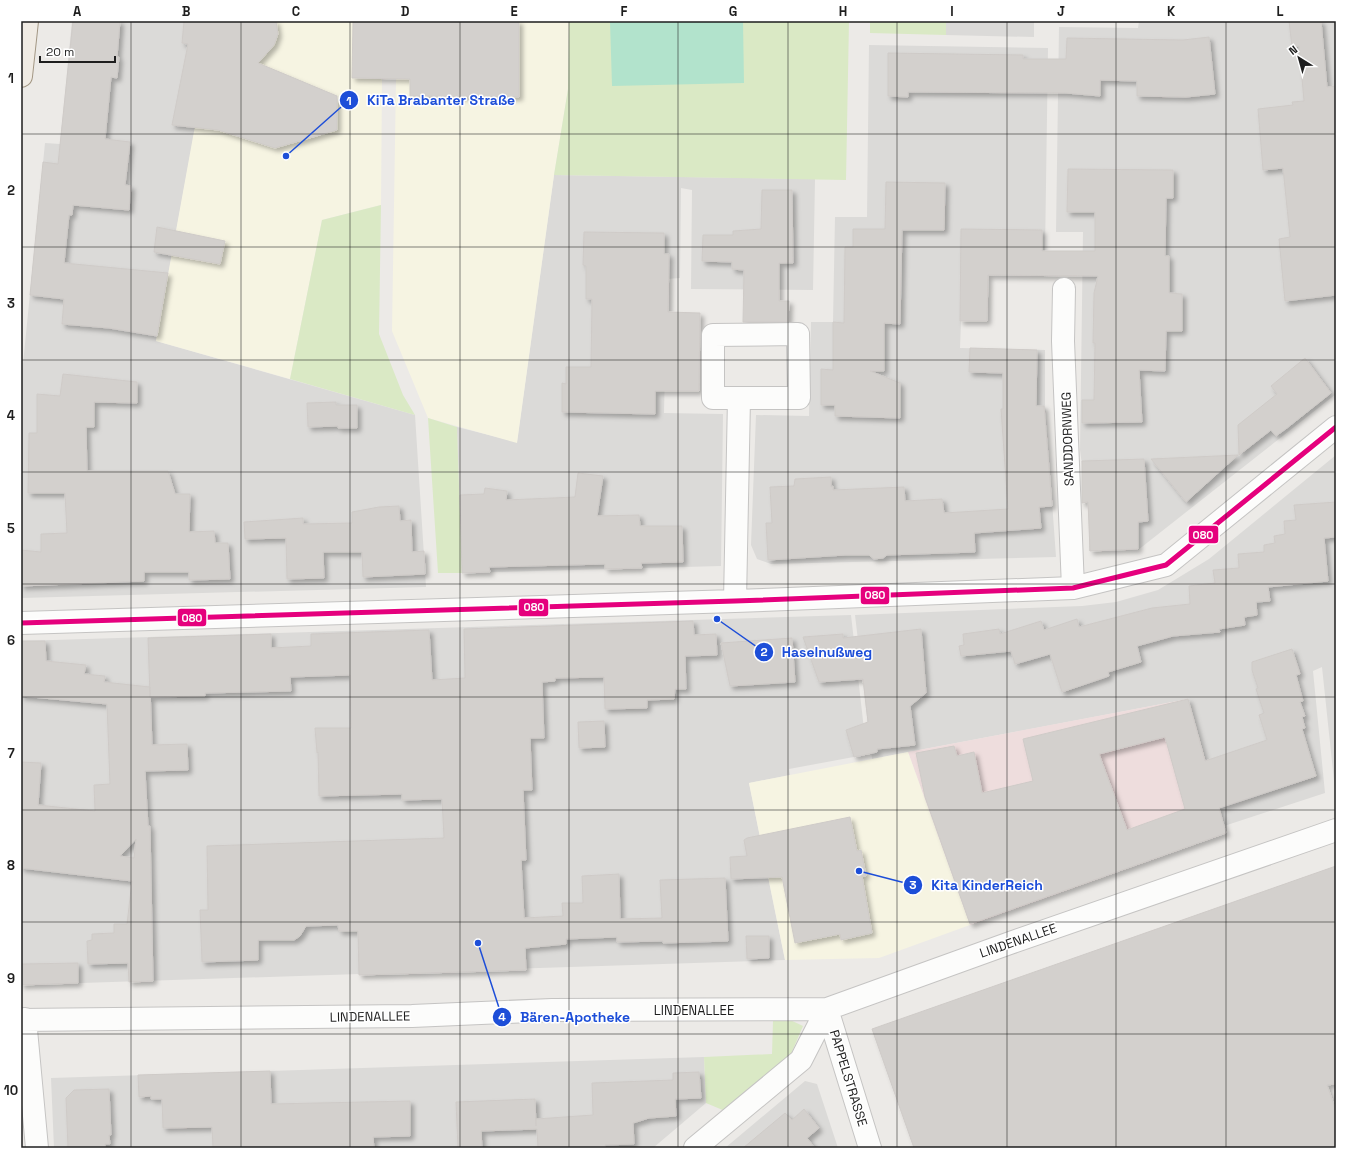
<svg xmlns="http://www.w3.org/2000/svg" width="1357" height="1169" font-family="'Space Grotesk',sans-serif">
  <defs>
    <filter id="shadow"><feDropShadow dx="3.5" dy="3.5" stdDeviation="2" flood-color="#0004"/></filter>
  </defs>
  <rect width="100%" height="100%" fill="#eceae7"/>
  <path fill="#dbdad8" d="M 72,21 L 208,21 L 199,107 L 156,341 L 415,415 L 426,587 L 21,598 L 21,384 L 45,143 L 60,144 Z
    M 946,21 L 1034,21 L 1034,37 L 946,35 Z
    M 1139,21 L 1336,21 L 1336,394 L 1138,550 L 1089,551 L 1089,518 L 1080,450 L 1083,232 L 1056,232 L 1059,27 L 1138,28 Z
    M 869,45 L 1048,48 L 1045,252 L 988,252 L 987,321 L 961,321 L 960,348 L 1045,350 L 1045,405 L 1056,557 L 771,564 L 757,559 L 751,545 L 756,415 L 809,416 L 811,322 L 833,322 L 835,217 L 867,217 Z
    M 554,175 L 815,179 L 813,290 L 691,289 L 692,190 L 681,188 L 680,278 L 667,279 L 664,413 L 723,414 L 721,566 L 462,573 L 457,427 L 517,442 Z
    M 1336,455 L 1336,789 L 1335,790 L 1322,667 L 1313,671 L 1325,793 L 1224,826 L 1188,699 L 872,759 L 855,615 L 1082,606 L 1116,602 L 1158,590 L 1209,559 Z
    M 851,615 L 866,747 L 859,756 L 789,769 L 790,775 L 749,783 L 785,960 L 21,985 L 21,641 Z
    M 704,1057 L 706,1103 L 653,1148 L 54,1148 L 51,1078 Z
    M 805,1081 L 817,1084 L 838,1148 L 725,1148 Z"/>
  <path fill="#edd" d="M 1188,699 L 1226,833 L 970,925 L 908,752 Z"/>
  <path fill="#f6f4e2" d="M 214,21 L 569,21 L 568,89 L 554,175 L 517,443 L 428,418 L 392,331 L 396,79 L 382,79 L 381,205 L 322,220 L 290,379 L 156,341 Z
    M 908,752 L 970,925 L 879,958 L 785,960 L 749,783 Z"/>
  <path fill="#dae9c5" d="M 569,21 L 849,21 L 846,180 L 554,175 L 568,89 Z
    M 870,21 L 946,21 L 946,35 L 870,33 Z
    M 381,205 L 379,334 L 403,395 L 415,415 L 290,379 L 322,220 Z
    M 428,418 L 457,427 L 462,573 L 438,573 Z
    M 786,1018 L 803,1026 L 791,1054 L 725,1111 L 706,1103 L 704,1057 L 772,1054 L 773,1021 Z"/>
  <path fill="#b2e3cc" d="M 610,21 L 743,21 L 744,83 L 612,86 Z"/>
  <path fill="#d3d0cd" stroke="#cfcbc8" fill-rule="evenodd" filter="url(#shadow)" d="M 73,21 L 120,21 L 117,57 L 119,57 L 117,78 L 111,77 L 105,139 L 130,142 L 125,185 L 131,186 L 129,210 L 73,205 L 72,215 L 69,215 L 64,263 L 168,273 L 157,336 L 109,328 L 62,324 L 64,299 L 30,295 L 43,162 L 58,164 Z
    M 184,21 L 276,21 L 278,34 L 274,45 L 258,63 L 337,96 L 337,130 L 275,148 L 218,130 L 172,125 L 188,44 L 182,43 Z
    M 353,21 L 519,21 L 519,97 L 410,96 L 410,79 L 352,78 Z
    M 1289,21 L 1321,21 L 1327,87 L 1336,86 L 1336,295 L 1285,301 L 1279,239 L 1290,237 L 1283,168 L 1263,170 L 1258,109 L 1293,105 L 1292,102 L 1304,101 L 1299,46 L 1292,47 Z
    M 1209,37 L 1215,94 L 1186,97 L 1137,96 L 1137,81 L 1100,80 L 1100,96 L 1066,93 L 908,92 L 908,97 L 888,96 L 888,53 L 1023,55 L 1023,59 L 1066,59 L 1067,38 L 1183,40 Z
    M 1068,169 L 1173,170 L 1173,198 L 1166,198 L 1165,256 L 1169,256 L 1169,293 L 1182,294 L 1182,331 L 1166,331 L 1165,371 L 1139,370 L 1142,422 L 1082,423 L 1082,400 L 1094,400 L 1095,343 L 1093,343 L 1094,293 L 1098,276 L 988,275 L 987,321 L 960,321 L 961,229 L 1042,230 L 1042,251 L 1095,251 L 1095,212 L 1067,212 Z
    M 886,182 L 945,183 L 944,230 L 902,230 L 900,324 L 884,323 L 884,371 L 870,371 L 900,383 L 900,418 L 835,416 L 835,405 L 821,405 L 821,369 L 833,370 L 833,322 L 844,323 L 845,247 L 853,247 L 853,229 L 885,229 Z
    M 762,190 L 792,190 L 793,263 L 779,263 L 779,301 L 789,301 L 788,322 L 743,322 L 744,270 L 732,269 L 732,262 L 702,261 L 703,235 L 733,235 L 733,231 L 761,229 Z
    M 157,227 L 225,241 L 220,264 L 154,252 Z
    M 584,232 L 664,233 L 664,254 L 669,254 L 668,312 L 700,313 L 699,391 L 655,391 L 655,414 L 562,412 L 562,383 L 566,384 L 566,367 L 591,367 L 592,299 L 586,299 L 586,266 L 583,265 Z
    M 970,348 L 1037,350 L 1036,406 L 1044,406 L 1052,506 L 1039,507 L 1041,528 L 974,533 L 975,552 L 887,555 L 883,558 L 874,559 L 869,555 L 845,555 L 768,560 L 766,523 L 772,523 L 770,487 L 794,486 L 795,479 L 831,477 L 831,487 L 833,486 L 833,490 L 904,487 L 905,501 L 942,499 L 944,513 L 1008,509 L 1001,409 L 1003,409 L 1003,373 L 969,372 Z
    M 1305,358 L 1331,393 L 1287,428 L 1276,436 L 1271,430 L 1239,455 L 1238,425 L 1277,394 L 1271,386 Z
    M 63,374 L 137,382 L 137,403 L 94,402 L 94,427 L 86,427 L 87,471 L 168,471 L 175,494 L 190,494 L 189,532 L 214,531 L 215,543 L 228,543 L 230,579 L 189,580 L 189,572 L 144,572 L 144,581 L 21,586 L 21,550 L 41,552 L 41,534 L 67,533 L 65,493 L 28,493 L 29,433 L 37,433 L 37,394 L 60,396 Z
    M 336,402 L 336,405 L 357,405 L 357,428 L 338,428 L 338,426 L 308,427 L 307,403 Z
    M 1238,455 L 1186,502 L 1151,459 Z
    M 1144,459 L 1148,521 L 1138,522 L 1138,549 L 1090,551 L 1088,502 L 1082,503 L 1082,461 Z
    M 578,473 L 603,476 L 597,516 L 639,515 L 640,526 L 682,526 L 683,562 L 641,563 L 642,568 L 605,569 L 605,564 L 489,567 L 490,572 L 462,573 L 460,495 L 484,494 L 485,488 L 507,491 L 506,500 L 575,497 Z
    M 1336,502 L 1336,537 L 1324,538 L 1328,581 L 1268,587 L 1270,601 L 1256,602 L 1257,615 L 1244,617 L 1245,625 L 1219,629 L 1220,632 L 1173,636 L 1137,646 L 1141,662 L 1108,672 L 1109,676 L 1062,692 L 1050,654 L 1015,664 L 1011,651 L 961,656 L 959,646 L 964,645 L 963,634 L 999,629 L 1000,634 L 1041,621 L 1044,630 L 1077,619 L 1079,627 L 1152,608 L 1190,604 L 1189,586 L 1215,583 L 1213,570 L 1239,568 L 1238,554 L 1264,552 L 1264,545 L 1275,543 L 1274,536 L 1285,534 L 1284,521 L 1296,520 L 1294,505 Z
    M 399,506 L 400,521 L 411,520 L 412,552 L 424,551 L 425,574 L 363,577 L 362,552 L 323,552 L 324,578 L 287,579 L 286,538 L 245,539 L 244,522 L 303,518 L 303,524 L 352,523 L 352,512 L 379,507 Z
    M 693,621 L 694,635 L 716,634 L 717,655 L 685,656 L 686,689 L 675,689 L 674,699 L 647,700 L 647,708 L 605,709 L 604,677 L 555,678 L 555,681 L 542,682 L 544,738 L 530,738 L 532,790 L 523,790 L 526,860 L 521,860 L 524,918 L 563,916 L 562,903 L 583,903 L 582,876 L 619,874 L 620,919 L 662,918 L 660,880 L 725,878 L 728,941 L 663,943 L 663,941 L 617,942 L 617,937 L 566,939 L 566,944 L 525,948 L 526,970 L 359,975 L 358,931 L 339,931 L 338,925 L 306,926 L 300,936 L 294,940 L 258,940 L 258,960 L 202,962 L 200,910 L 208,910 L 207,846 L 444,838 L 442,799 L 402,800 L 402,794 L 319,796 L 318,752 L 317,753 L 315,728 L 351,728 L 350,675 L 290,677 L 291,691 L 205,693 L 205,696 L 150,697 L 148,638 L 271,634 L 271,648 L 311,646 L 311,634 L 429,630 L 432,680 L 465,678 L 464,629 Z
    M 921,629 L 926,693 L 910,706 L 915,745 L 877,749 L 877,752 L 854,757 L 846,730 L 868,722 L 863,679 L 819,682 L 803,637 L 843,634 L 843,638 Z
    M 792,638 L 795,682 L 730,686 L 721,643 Z
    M 21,641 L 45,641 L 46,661 L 86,665 L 84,674 L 105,676 L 104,682 L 150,687 L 152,745 L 187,744 L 188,770 L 145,771 L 148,826 L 150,826 L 153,981 L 129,982 L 128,963 L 88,964 L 87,941 L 92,940 L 92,934 L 114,933 L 114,924 L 127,924 L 132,881 L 21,868 L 21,762 L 41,763 L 38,805 L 95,811 L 94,785 L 110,784 L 107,704 L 21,696 ZM 136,839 L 134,858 L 120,856 Z
    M 1292,649 L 1300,674 L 1296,675 L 1303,701 L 1300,702 L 1305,716 L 1302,717 L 1305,728 L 1302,729 L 1316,776 L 1219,808 L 1226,833 L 970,924 L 925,797 L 916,753 L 954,746 L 957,756 L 974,752 L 982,793 L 1033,781 L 1023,739 L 1188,699 L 1205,761 L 1267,740 L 1259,715 L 1264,713 L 1256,689 L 1258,688 L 1252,670 L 1252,662 ZM 1165,737 L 1185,809 L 1127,830 L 1099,754 Z
    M 604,721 L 605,747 L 579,748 L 578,722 Z
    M 850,817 L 857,851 L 861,850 L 866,876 L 862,876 L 872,933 L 841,940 L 840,934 L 795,943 L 782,877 L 731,879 L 730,857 L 747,856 L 744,840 L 747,838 Z
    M 1336,866 L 1336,1084 L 1327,1085 L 1336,1111 L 1336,1148 L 914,1148 L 872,1029 Z
    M 746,936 L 769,936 L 769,958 L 747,959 Z
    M 78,963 L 78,983 L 21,985 L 21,964 Z
    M 270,1071 L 271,1104 L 410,1101 L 410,1136 L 373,1137 L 374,1148 L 213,1148 L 212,1127 L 163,1128 L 162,1099 L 151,1099 L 151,1096 L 139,1097 L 138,1075 Z
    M 699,1072 L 701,1098 L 675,1099 L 676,1116 L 649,1118 L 633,1123 L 634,1144 L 605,1145 L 605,1148 L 538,1148 L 537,1129 L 481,1131 L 482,1148 L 458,1148 L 456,1102 L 535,1099 L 536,1126 L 536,1119 L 593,1115 L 592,1083 L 673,1080 L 673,1073 Z
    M 109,1089 L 111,1135 L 109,1135 L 110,1144 L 105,1144 L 105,1148 L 68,1148 L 66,1098 L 74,1090 Z
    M 804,1109 L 819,1128 L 807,1138 L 815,1148 L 743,1148 L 785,1113 L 792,1120 Z"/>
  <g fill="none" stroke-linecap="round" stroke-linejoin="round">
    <defs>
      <path id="minor" d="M 1064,289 L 1063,341 L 1073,588
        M 798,334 L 799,398 L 713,398 L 713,335 Z
        M 735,601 L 739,398
        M 21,623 L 735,601 L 1073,588 L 1166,565 L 1336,427
        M 827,1009 L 870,1148
        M 25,1019 L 37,1148
        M 21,1020 L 412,1016 L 552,1010 L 827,1009 L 1010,943 L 1336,830
        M 695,1148 L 801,1060 L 827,1009"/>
      <path id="major" d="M 21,76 L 27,21"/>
    </defs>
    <use href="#minor" stroke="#c5c4c3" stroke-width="24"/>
    <use href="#major" stroke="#a29683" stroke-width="24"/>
    <use href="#minor" stroke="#fcfcfb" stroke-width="22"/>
    <use href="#major" stroke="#f0ebe4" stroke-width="22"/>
    <defs>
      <path id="bus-1" d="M 21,623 L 735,601 L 1073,588 L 1166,565 L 1336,427"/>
    </defs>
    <use href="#bus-1" stroke="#fff" stroke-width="8"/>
    <use href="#bus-1" stroke="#e5007d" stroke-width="5"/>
  </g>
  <path fill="none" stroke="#1e1e1e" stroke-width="1" stroke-opacity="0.55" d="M 131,21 L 131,1148M 241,21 L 241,1148M 350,21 L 350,1148M 460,21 L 460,1148M 569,21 L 569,1148M 678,21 L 678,1148M 788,21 L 788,1148M 897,21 L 897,1148M 1007,21 L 1007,1148M 1116,21 L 1116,1148M 1226,21 L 1226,1148M 21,134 L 1336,134M 21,247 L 1336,247M 21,360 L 1336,360M 21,472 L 1336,472M 21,584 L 1336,584M 21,697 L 1336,697M 21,810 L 1336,810M 21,922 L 1336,922M 21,1034 L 1336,1034"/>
  <g text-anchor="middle" stroke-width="3" stroke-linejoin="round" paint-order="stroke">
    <g font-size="13" fill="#1e1e1e" stroke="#fff">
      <text transform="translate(1067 439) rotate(-92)" y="5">SANDDORNWEG</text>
      <text transform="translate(1018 940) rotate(-19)" y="5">LINDENALLEE</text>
      <text x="694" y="1015">LINDENALLEE</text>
      <text transform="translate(370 1016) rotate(-1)" y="5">LINDENALLEE</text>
      <text transform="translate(849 1078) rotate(73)" y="5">PAPPELSTRASSE</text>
    </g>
  </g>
  <path fill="none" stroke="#1d4ed8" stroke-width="1.5" d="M286 156L349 100M717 619L764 652M859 871L913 885M478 943L502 1017"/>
  <g fill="#1d4ed8" stroke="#fff" stroke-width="1.5">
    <circle cx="286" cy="156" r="4"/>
    <circle cx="717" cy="619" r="4"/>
    <circle cx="859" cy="871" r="4"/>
    <circle cx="478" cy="943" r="4"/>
    <circle cx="349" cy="100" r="10"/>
    <circle cx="764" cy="652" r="10"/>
    <circle cx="913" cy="885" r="10"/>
    <circle cx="502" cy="1017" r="10"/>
  </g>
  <g font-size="12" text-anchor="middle" font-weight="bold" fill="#fff">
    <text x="349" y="105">1</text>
    <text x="764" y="656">2</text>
    <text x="913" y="889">3</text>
    <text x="502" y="1021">4</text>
  </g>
  <g font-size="14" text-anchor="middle" font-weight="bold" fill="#1d4ed8" stroke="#fff" stroke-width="3" stroke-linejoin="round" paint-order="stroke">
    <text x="441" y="105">KiTa Brabanter Straße</text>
    <text x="827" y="657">Haselnußweg</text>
    <text x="987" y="890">Kita KinderReich</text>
    <text x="575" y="1022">Bären-Apotheke</text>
  </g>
  <g stroke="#fff" stroke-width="1.5">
    <rect x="1188" y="525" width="31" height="19" rx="4" fill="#e5007d"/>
    <rect x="860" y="586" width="30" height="19" rx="4" fill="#e5007d"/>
    <rect x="518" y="598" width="31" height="19" rx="4" fill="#e5007d"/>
    <rect x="177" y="608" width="30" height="19" rx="4" fill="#e5007d"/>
  </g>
  <g font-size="11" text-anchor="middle" font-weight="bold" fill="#fff">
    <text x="1203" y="539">080</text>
    <text x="875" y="599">080</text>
    <text x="534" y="611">080</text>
    <text x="192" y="622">080</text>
  </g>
  <rect width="1357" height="1169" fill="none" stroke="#ffffff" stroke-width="44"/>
  <g transform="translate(1299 58) rotate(323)" stroke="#ffffff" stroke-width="3" paint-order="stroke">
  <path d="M0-3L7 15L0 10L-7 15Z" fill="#1e1e1e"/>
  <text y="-6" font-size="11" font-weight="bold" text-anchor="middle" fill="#1e1e1e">N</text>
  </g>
  <path d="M40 56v6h75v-6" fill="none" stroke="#1e1e1e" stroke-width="2"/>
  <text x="46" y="56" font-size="12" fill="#1e1e1e" stroke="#ffffff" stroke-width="3" paint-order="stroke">20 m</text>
  <rect x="22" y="22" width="1313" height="1125" fill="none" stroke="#1e1e1e" stroke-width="1.5"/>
  <g font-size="13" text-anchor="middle" font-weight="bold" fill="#1e1e1e">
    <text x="77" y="16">A</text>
    <text x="186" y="16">B</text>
    <text x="296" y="16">C</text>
    <text x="405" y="16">D</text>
    <text x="514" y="16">E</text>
    <text x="624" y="16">F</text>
    <text x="733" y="16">G</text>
    <text x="843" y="16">H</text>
    <text x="952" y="16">I</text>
    <text x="1061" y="16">J</text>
    <text x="1171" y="16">K</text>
    <text x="1280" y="16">L</text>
    <text x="11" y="83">1</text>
    <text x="11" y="195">2</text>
    <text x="11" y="308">3</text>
    <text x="11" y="420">4</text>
    <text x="11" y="533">5</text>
    <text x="11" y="645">6</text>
    <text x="11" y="758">7</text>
    <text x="11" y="870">8</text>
    <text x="11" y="983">9</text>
    <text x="11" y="1095">10</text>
  </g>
</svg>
